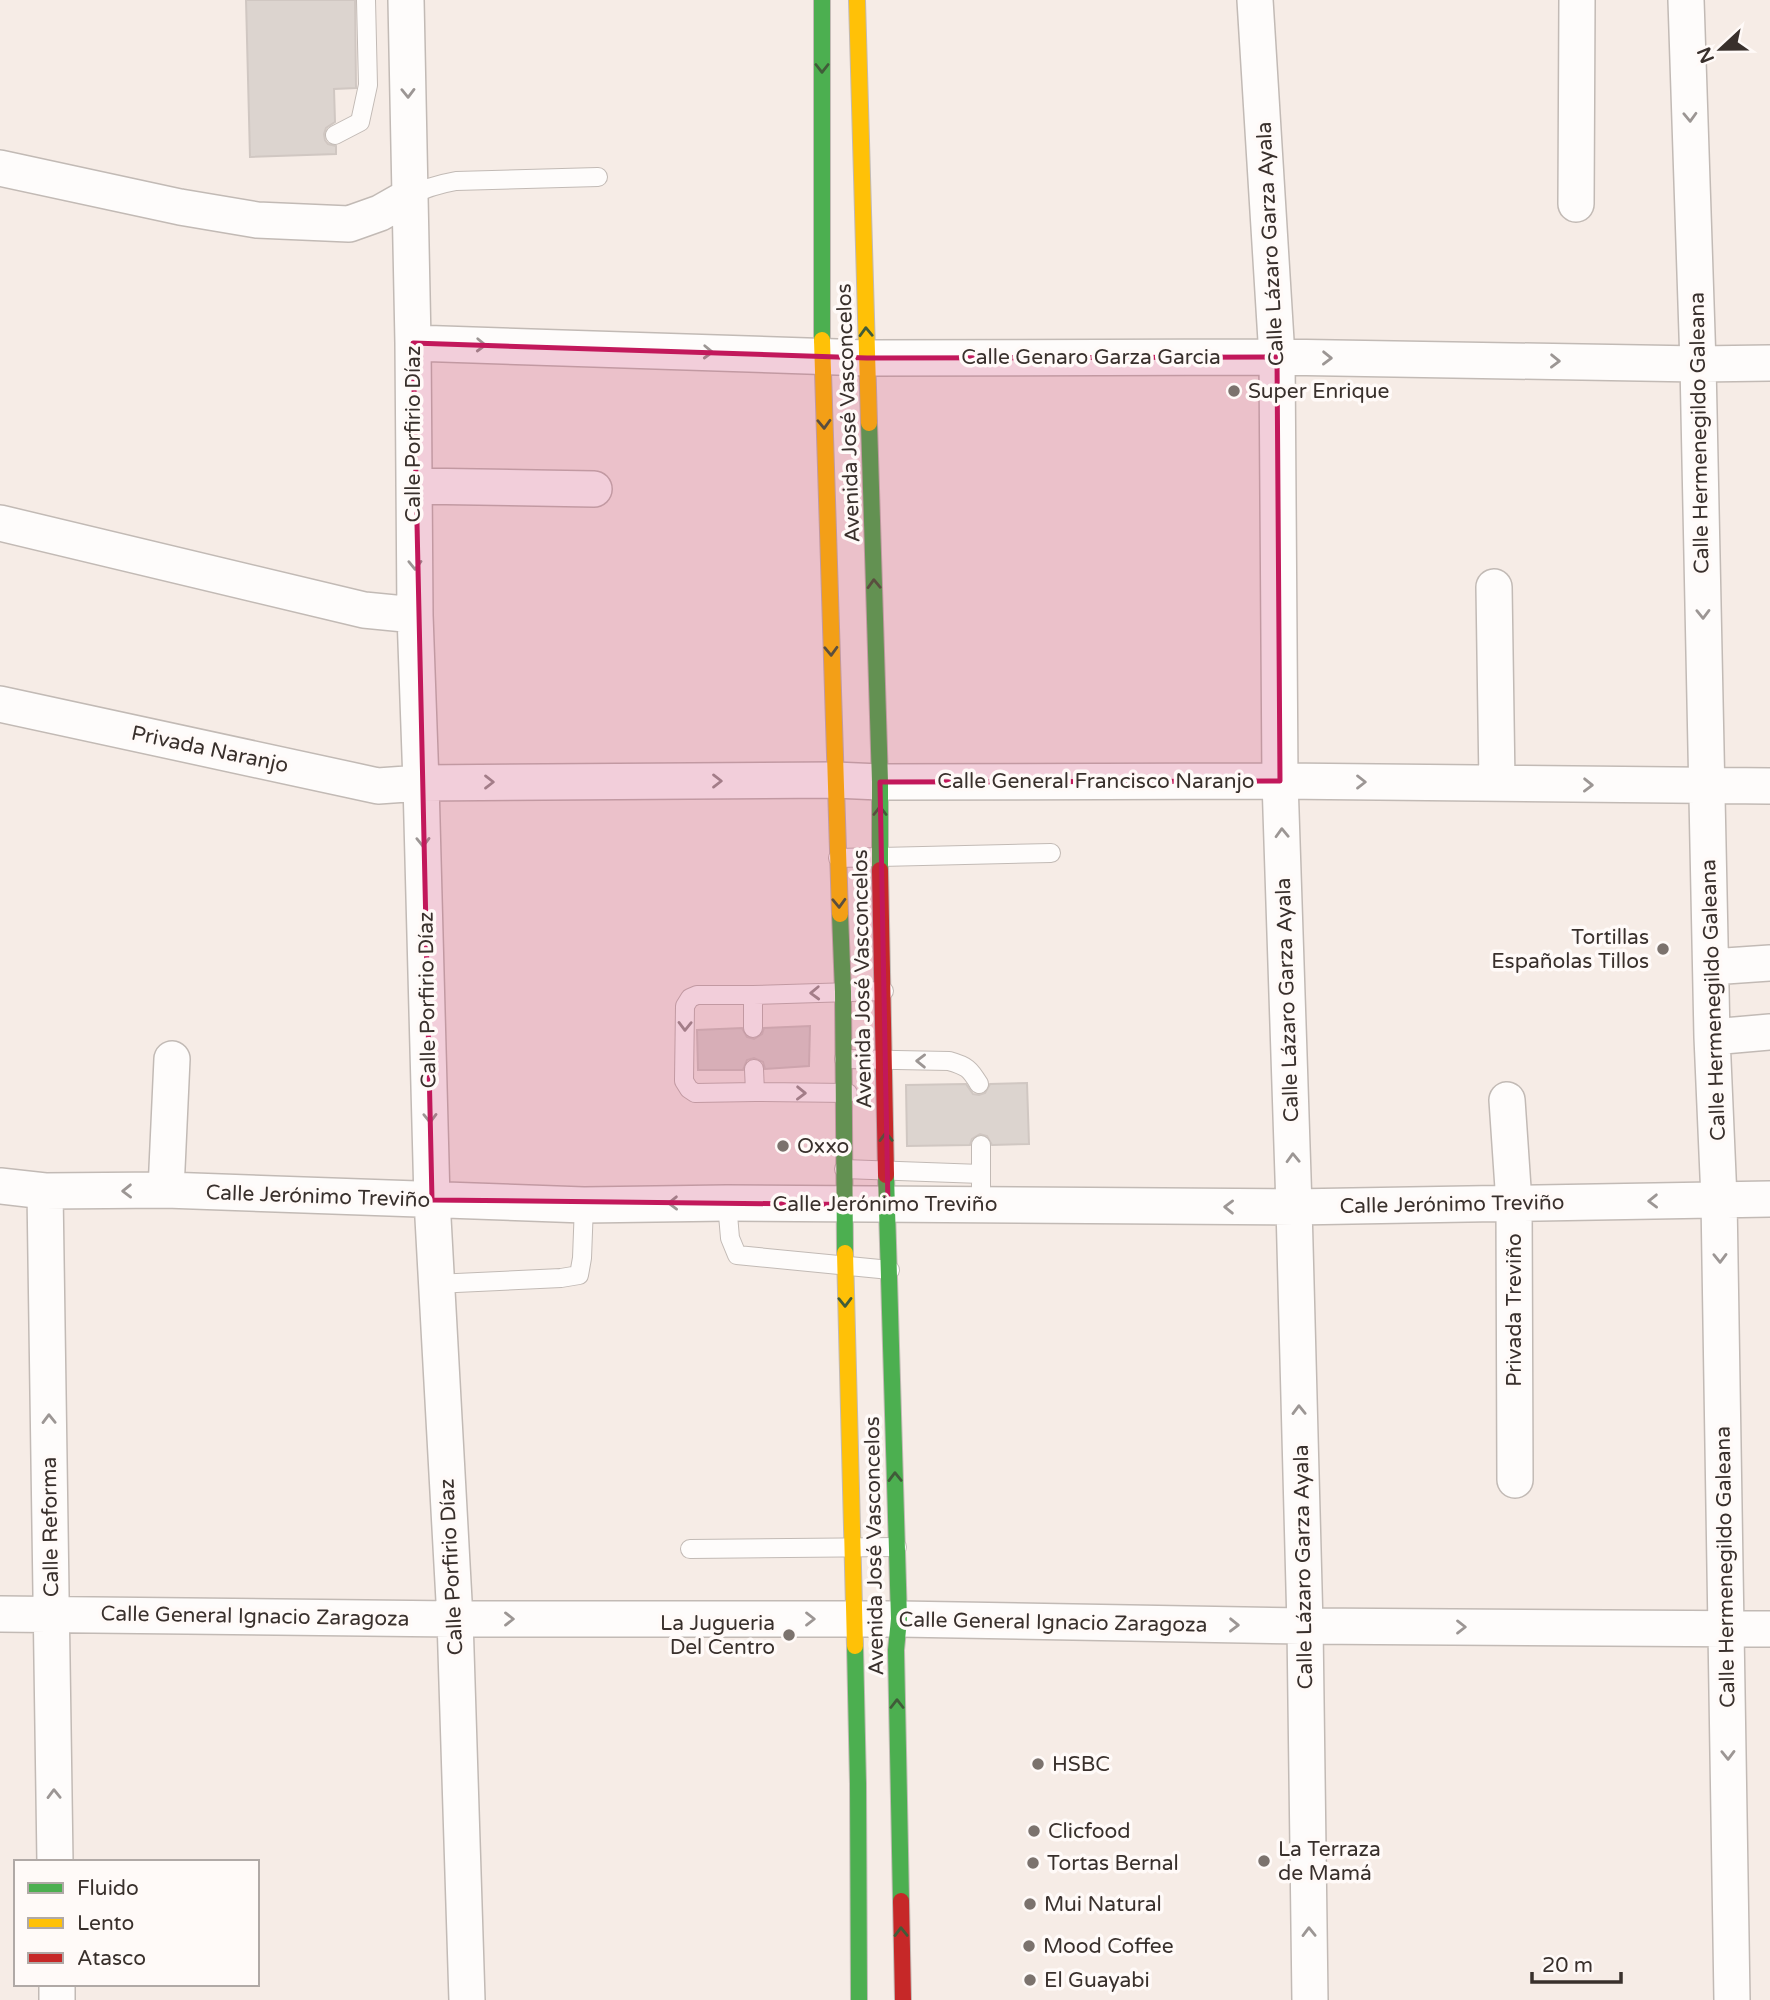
<svg xmlns="http://www.w3.org/2000/svg" width="1770" height="2000" font-family="'Varela Round',sans-serif">
  <rect width="100%" height="100%" fill="#f6ece6"/>
  <path fill="#dcd4cf" stroke="#d0c7c2" stroke-width="2" d="M 246,0 L 355,0 L 356,88 L 334,89 L 335,122 L 326,128 L 324,134 L 325,140 L 328,144 L 336,146 L 336,154 L 250,157 Z
    M 810,1026 L 809,1066 L 765,1069 L 763,1062 L 754,1058 L 747,1060 L 743,1070 L 698,1070 L 697,1030 L 742,1028 L 747,1037 L 754,1039 L 762,1034 L 764,1028 Z
    M 1027,1083 L 1029,1144 L 992,1145 L 987,1136 L 980,1134 L 972,1139 L 970,1145 L 907,1146 L 906,1085 L 966,1084 L 973,1094 L 979,1095 L 985,1093 L 990,1084 Z"/>
  <g fill="none" stroke-linecap="round" stroke-linejoin="round">
    <defs>
      <path id="lane" d="M 335,135 L 360,122 L 368,85 L 366,0
        M 410,196 C 425,188 439,184 456,181 L 598,177
        M 838,858 L 1051,853
        M 753,995 L 697,995 L 690,998 L 685,1006 L 684,1081 L 689,1089 L 695,1093 L 755,1092
        M 753,1028 L 753,995 L 884,991
        M 844,1059 L 949,1061 C 967,1066 970,1069 979,1084
        M 754,1069 L 755,1092 L 848,1093
        M 981,1145 L 981,1204
        M 844,1169 L 981,1174
        M 727,1203 L 730,1238 L 737,1255 L 890,1270
        M 435,1284 L 561,1278 L 579,1275 L 582,1258 L 584,1205
        M 690,1549 L 897,1547"/>
      <path id="street" d="M 406,0 L 413,343 L 415,615 L 421,783 L 432,1200 L 455,1619 L 467,2000
        M 1255,0 L 1277,357 L 1280,781 L 1294,1207 L 1305,1626 L 1310,2000
        M 1686,0 L 1698,364 L 1712,1037 L 1719,1199 L 1732,2000
        M 0,168 L 180,207 L 257,220 L 349,224 L 380,213 L 410,196
        M 1576,204 L 1577,0
        M 413,343 L 867,358 L 1277,357 L 1698,364 L 1770,363
        M 414,486 L 594,489
        M 0,523 L 364,610 L 415,615
        M 1494,587 L 1497,783
        M 0,704 L 378,786 L 421,783 L 835,780 L 880,782 L 1280,781 L 1770,786
        M 1711,967 L 1770,963
        M 1712,1037 L 1770,1032
        M 1507,1100 L 1514,1203 L 1515,1480
        M 0,1186 L 45,1191 L 166,1190 L 584,1205 L 727,1203 L 1294,1207 L 1770,1199
        M 166,1190 L 172,1059
        M 45,1191 L 55,1862
        M 0,1614 L 455,1619 L 899,1619 L 1305,1626 L 1770,1629
        M 57,1984 L 57,2000"/>
      <path id="fast" d="M 822,0 L 822,340
        M 869,423 L 880,782 L 880,870
        M 840,914 L 843,992 L 845,1253
        M 886,1175 L 899,1619 L 896,1650 L 901,1901
        M 855,1646 L 858,1784 L 859,2000"/>
      <path id="slow" d="M 857,0 L 869,423
        M 822,340 L 840,914
        M 845,1253 L 855,1646"/>
      <path id="jam" d="M 880,870 L 886,1175
        M 901,1901 L 903,2000"/>
    </defs>
    <use href="#lane" stroke="#c2bab5" stroke-width="20"/>
    <use href="#street" stroke="#c2bab5" stroke-width="38"/>
    <use href="#fast" stroke="#c2bab5" stroke-width="18"/>
    <use href="#slow" stroke="#c2bab5" stroke-width="18"/>
    <use href="#jam" stroke="#c2bab5" stroke-width="18"/>
    <use href="#lane" stroke="#fefcfb" stroke-width="18"/>
    <use href="#street" stroke="#fefcfb" stroke-width="35"/>
    <use href="#fast" stroke="#4caf50" stroke-width="16"/>
    <use href="#slow" stroke="#ffc107" stroke-width="16"/>
    <use href="#jam" stroke="#c62828" stroke-width="16"/>
  </g>
  <defs><path id="oneway-chevron" d="M-2-3.5L2.5 0L-2 3.5" fill="none" stroke-width="1.6" stroke-linecap="round" stroke-linejoin="round" transform="scale(1.75)"/></defs>
  <g stroke="#405c39">
    <use href="#oneway-chevron" transform="translate(822 68) rotate(90)"/>
    <use href="#oneway-chevron" transform="translate(866 332) rotate(-92)"/>
    <use href="#oneway-chevron" transform="translate(824 424) rotate(88)"/>
    <use href="#oneway-chevron" transform="translate(874 584) rotate(-92)"/>
    <use href="#oneway-chevron" transform="translate(831 651) rotate(88)"/>
    <use href="#oneway-chevron" transform="translate(880 811) rotate(-90)"/>
    <use href="#oneway-chevron" transform="translate(839 903) rotate(88)"/>
    <use href="#oneway-chevron" transform="translate(886 1137) rotate(-91)"/>
    <use href="#oneway-chevron" transform="translate(845 1302) rotate(89)"/>
    <use href="#oneway-chevron" transform="translate(895 1477) rotate(-91)"/>
    <use href="#oneway-chevron" transform="translate(897 1704) rotate(-90)"/>
    <use href="#oneway-chevron" transform="translate(901 1932) rotate(-91)"/>
  </g>
  <g stroke="#9c9694">
    <use href="#oneway-chevron" transform="translate(408 93) rotate(89)"/>
    <use href="#oneway-chevron" transform="translate(1690 117) rotate(88)"/>
    <use href="#oneway-chevron" transform="translate(481 345) rotate(2)"/>
    <use href="#oneway-chevron" transform="translate(708 352) rotate(2)"/>
    <use href="#oneway-chevron" transform="translate(1327 358) rotate(1)"/>
    <use href="#oneway-chevron" transform="translate(1555 361) rotate(1)"/>
    <use href="#oneway-chevron" transform="translate(415 565) rotate(89)"/>
    <use href="#oneway-chevron" transform="translate(1703 614) rotate(89)"/>
    <use href="#oneway-chevron" transform="translate(717 781)"/>
    <use href="#oneway-chevron" transform="translate(489 782)"/>
    <use href="#oneway-chevron" transform="translate(1361 782)"/>
    <use href="#oneway-chevron" transform="translate(1588 785) rotate(1)"/>
    <use href="#oneway-chevron" transform="translate(1282 833) rotate(-92)"/>
    <use href="#oneway-chevron" transform="translate(423 842) rotate(89)"/>
    <use href="#oneway-chevron" transform="translate(815 993) rotate(178)"/>
    <use href="#oneway-chevron" transform="translate(685 1026) rotate(91)"/>
    <use href="#oneway-chevron" transform="translate(921 1061) rotate(-179)"/>
    <use href="#oneway-chevron" transform="translate(801 1093) rotate(1)"/>
    <use href="#oneway-chevron" transform="translate(430 1118) rotate(89)"/>
    <use href="#oneway-chevron" transform="translate(1293 1158) rotate(-92)"/>
    <use href="#oneway-chevron" transform="translate(127 1191) rotate(179)"/>
    <use href="#oneway-chevron" transform="translate(1653 1201) rotate(179)"/>
    <use href="#oneway-chevron" transform="translate(673 1203) rotate(179)"/>
    <use href="#oneway-chevron" transform="translate(1229 1207) rotate(-179)"/>
    <use href="#oneway-chevron" transform="translate(1720 1258) rotate(89)"/>
    <use href="#oneway-chevron" transform="translate(1299 1410) rotate(-91)"/>
    <use href="#oneway-chevron" transform="translate(49 1419) rotate(-91)"/>
    <use href="#oneway-chevron" transform="translate(509 1619)"/>
    <use href="#oneway-chevron" transform="translate(810 1619)"/>
    <use href="#oneway-chevron" transform="translate(1234 1625) rotate(1)"/>
    <use href="#oneway-chevron" transform="translate(1461 1627)"/>
    <use href="#oneway-chevron" transform="translate(1728 1755) rotate(89)"/>
    <use href="#oneway-chevron" transform="translate(54 1794) rotate(-91)"/>
    <use href="#oneway-chevron" transform="translate(1309 1932) rotate(-91)"/>
  </g>
  <path fill="#c2185b" fill-opacity="0.2" stroke="#c2185b" stroke-width="5" stroke-linejoin="round" d="M 413,343 L 867,358 L 1277,357 L 1280,781 L 880,782 L 888,1205 L 432,1200 Z"/>
  <g fill="#7b726d" stroke="#fffaf8" stroke-width="2.5">
    <circle cx="1234" cy="391" r="7"/>
    <circle cx="1663" cy="949" r="7"/>
    <circle cx="783" cy="1146" r="7"/>
    <circle cx="789" cy="1635" r="7"/>
    <circle cx="1038" cy="1764" r="7"/>
    <circle cx="1034" cy="1831" r="7"/>
    <circle cx="1264" cy="1861" r="7"/>
    <circle cx="1033" cy="1863" r="7"/>
    <circle cx="1030" cy="1904" r="7"/>
    <circle cx="1029" cy="1946" r="7"/>
    <circle cx="1030" cy="1980" r="7"/>
  </g>
  <g text-anchor="middle" stroke-width="7" stroke-linejoin="round" paint-order="stroke">
    <g font-size="21" fill="#39302c" stroke="#fffaf8">
      <text transform="translate(1270 244) rotate(-93)" y="7">Calle Lázaro Garza Ayala</text>
      <text x="1091" y="364">Calle Genaro Garza Garcia</text>
      <text transform="translate(848 413) rotate(-92)" y="7">Avenida José Vasconcelos</text>
      <text transform="translate(1699 433) rotate(-91)" y="7">Calle Hermenegildo Galeana</text>
      <text transform="translate(413 434) rotate(-90)" y="7">Calle Porfirio Díaz</text>
      <text transform="translate(210 749) rotate(12)" y="7">Privada Naranjo</text>
      <text x="1096" y="788">Calle General Francisco Naranjo</text>
      <text transform="translate(862 979) rotate(-91)" y="7">Avenida José Vasconcelos</text>
      <text transform="translate(427 1000) rotate(-91)" y="7">Calle Porfirio Díaz</text>
      <text transform="translate(1287 1000) rotate(-92)" y="7">Calle Lázaro Garza Ayala</text>
      <text transform="translate(1713 1000) rotate(-92)" y="7">Calle Hermenegildo Galeana</text>
      <text transform="translate(318 1196) rotate(2)" y="7">Calle Jerónimo Treviño</text>
      <text x="885" y="1211">Calle Jerónimo Treviño</text>
      <text transform="translate(1452 1204) rotate(-1)" y="7">Calle Jerónimo Treviño</text>
      <text transform="translate(1514 1310) rotate(-90)" y="7">Privada Treviño</text>
      <text transform="translate(50 1527) rotate(-91)" y="7">Calle Reforma</text>
      <text transform="translate(874 1546) rotate(-91)" y="7">Avenida José Vasconcelos</text>
      <text transform="translate(451 1567) rotate(-93)" y="7">Calle Porfirio Díaz</text>
      <text transform="translate(1303 1567) rotate(-91)" y="7">Calle Lázaro Garza Ayala</text>
      <text transform="translate(1725 1567) rotate(-91)" y="7">Calle Hermenegildo Galeana</text>
      <text transform="translate(255 1616) rotate(1)" y="7">Calle General Ignacio Zaragoza</text>
      <text transform="translate(1053 1622) rotate(1)" y="7">Calle General Ignacio Zaragoza</text>
    </g>
    <g font-size="21" fill="#39302c" stroke="#fffaf8" text-anchor="start">
      <text x="1248" y="398">Super Enrique</text>
      <text x="1649" y="944" text-anchor="end">Tortillas<tspan x="1649" dy="24">Españolas Tillos</tspan></text>
      <text x="797" y="1153">Oxxo</text>
      <text x="775" y="1630" text-anchor="end">La Jugueria<tspan x="775" dy="24">Del Centro</tspan></text>
      <text x="1052" y="1771">HSBC</text>
      <text x="1048" y="1838">Clicfood</text>
      <text x="1278" y="1856">La Terraza<tspan x="1278" dy="24">de Mamá</tspan></text>
      <text x="1047" y="1870">Tortas Bernal</text>
      <text x="1044" y="1911">Mui Natural</text>
      <text x="1043" y="1953">Mood Coffee</text>
      <text x="1044" y="1987">El Guayabi</text>
    </g>
  </g>
  <rect x="14" y="1860" width="245" height="126" fill="#fffaf8" stroke="#b0a9a6" stroke-width="2"/>
  <rect x="28" y="1883" width="35" height="10" fill="#4caf50" stroke="#b0a9a6" stroke-width="2"/>
  <text x="77" y="1895" font-size="21" fill="#39302c">Fluido</text>
  <rect x="28" y="1918" width="35" height="10" fill="#ffc107" stroke="#b0a9a6" stroke-width="2"/>
  <text x="77" y="1930" font-size="21" fill="#39302c">Lento</text>
  <rect x="28" y="1953" width="35" height="10" fill="#c62828" stroke="#b0a9a6" stroke-width="2"/>
  <text x="77" y="1965" font-size="21" fill="#39302c">Atasco</text>
  <g transform="translate(1721 49) rotate(248)" stroke="#fffaf8" stroke-width="5" paint-order="stroke">
  <path d="M0-5L12 26L0 18L-12 26Z" fill="#39302c"/>
  <text y="-10" font-size="19" font-weight="bold" text-anchor="middle" fill="#39302c">N</text>
  </g>
  <path d="M1532 1972v10h89v-10" fill="none" stroke="#39302c" stroke-width="3.5"/>
  <text x="1542" y="1972" font-size="21" fill="#39302c" stroke="#fffaf8" stroke-width="5" paint-order="stroke">20 m</text>
</svg>
